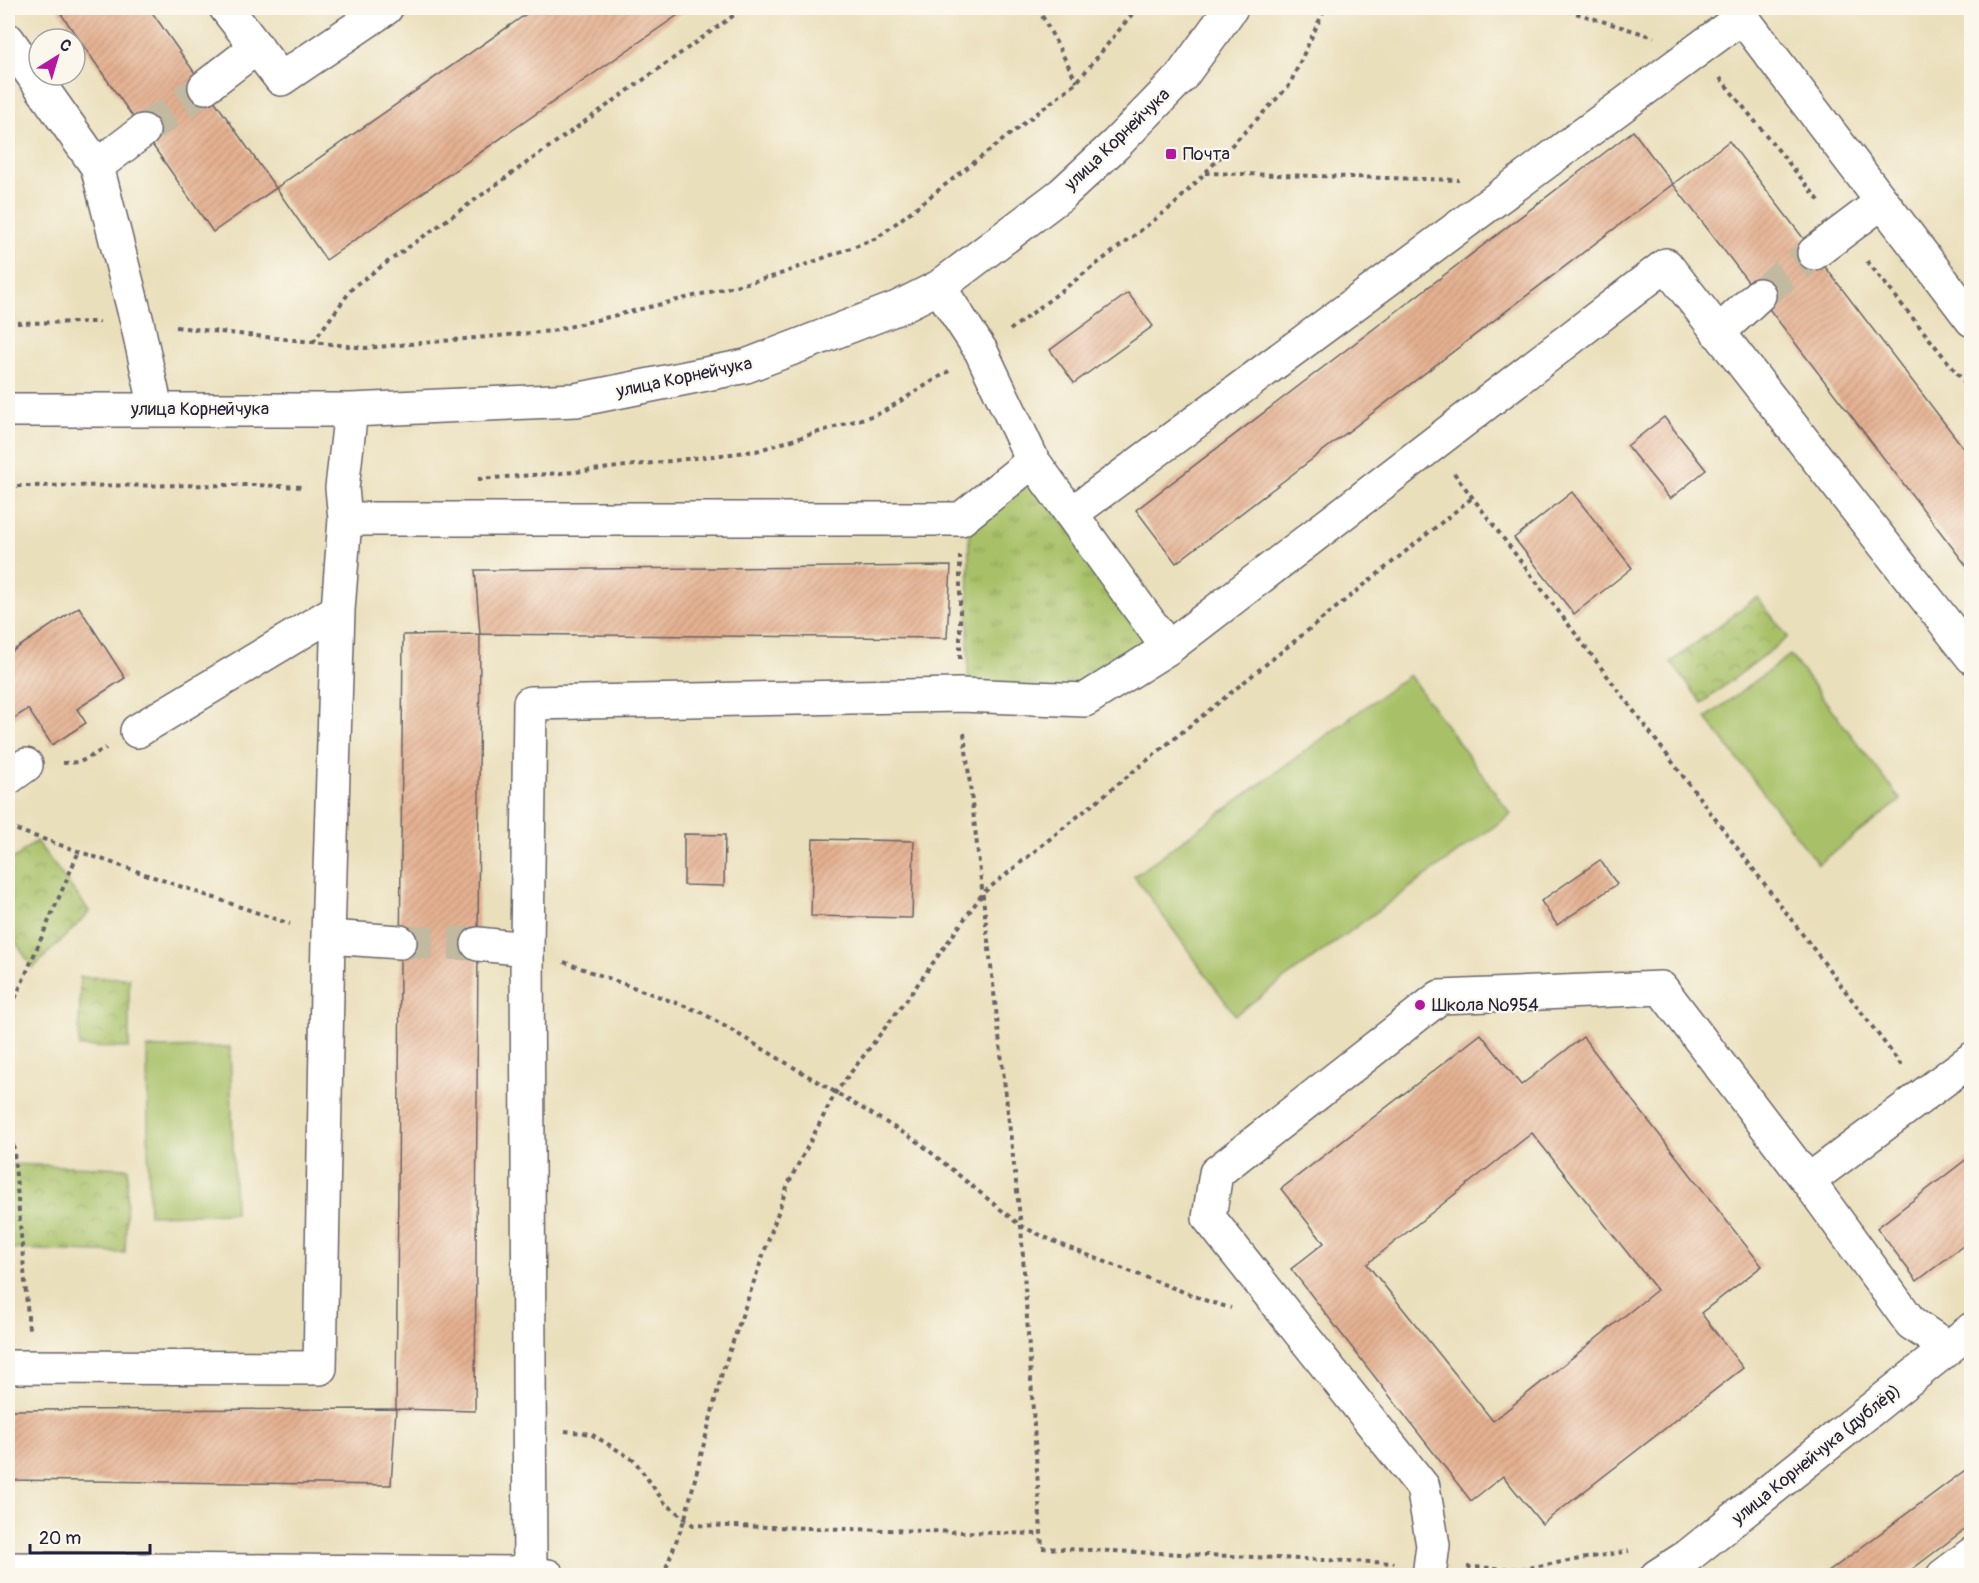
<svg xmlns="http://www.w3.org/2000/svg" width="1979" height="1583" font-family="Pangolin,sans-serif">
  <defs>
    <pattern id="grass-tufts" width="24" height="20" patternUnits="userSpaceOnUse" patternTransform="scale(1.5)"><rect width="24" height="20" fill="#a8c167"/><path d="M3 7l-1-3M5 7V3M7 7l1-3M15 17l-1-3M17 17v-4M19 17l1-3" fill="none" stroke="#889c56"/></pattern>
    <pattern id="park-crowns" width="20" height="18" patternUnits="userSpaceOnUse" patternTransform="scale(1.5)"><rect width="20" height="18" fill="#a8c167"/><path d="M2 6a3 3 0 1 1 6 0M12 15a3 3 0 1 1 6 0" fill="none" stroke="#889c56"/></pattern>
    <pattern id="building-hatch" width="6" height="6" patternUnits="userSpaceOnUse" patternTransform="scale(1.5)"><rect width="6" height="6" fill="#e4b090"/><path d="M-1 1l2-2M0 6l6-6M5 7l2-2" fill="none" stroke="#c3977d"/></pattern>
  </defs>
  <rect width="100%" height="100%" fill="#fbf7ec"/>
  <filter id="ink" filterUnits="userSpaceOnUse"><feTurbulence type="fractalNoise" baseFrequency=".0167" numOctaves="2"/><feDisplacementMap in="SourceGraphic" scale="12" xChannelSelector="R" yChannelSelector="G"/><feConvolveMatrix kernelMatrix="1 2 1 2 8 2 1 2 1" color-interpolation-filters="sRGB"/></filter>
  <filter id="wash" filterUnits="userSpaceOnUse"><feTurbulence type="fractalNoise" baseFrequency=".008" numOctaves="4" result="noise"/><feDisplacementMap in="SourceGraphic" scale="24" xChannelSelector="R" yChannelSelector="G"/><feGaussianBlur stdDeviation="1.35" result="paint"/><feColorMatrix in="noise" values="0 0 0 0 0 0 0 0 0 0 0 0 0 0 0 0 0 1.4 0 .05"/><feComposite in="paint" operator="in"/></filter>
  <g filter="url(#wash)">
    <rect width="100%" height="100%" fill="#eadfbb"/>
    <path fill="url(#grass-tufts)" stroke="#657251" stroke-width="1.5" d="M 1031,477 L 1153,645 L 1078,690 L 968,685 L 969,525 Z"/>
    <path fill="url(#park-crowns)" stroke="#657251" stroke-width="1.5" d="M 1757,597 L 1788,637 L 1702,703 L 1671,662 Z
      M 36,841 L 90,912 L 33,968 L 8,931 L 8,863 Z
      M 80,977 L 129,978 L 129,1048 L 79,1047 Z
      M 8,1164 L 128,1168 L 125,1253 L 8,1249 Z"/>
    <path fill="#a8c167" stroke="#657251" stroke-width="1.5" d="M 1790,655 L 1901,800 L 1818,864 L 1706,718 Z
      M 1409,675 L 1511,814 L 1235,1015 L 1134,876 Z
      M 230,1047 L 235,1213 L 149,1215 L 147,1048 Z"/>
    <g id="blocks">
      <path fill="url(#building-hatch)" fill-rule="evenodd" d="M 57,8 L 149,8 L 276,188 L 213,232 Z
        M 535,8 L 688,8 L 326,260 L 276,188 Z
        M 1633,131 L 1673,184 L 1729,141 L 1972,459 L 1972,573 L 1673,184 L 1176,563 L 1136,510 Z
        M 1128,293 L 1153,326 L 1074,383 L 1050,350 Z
        M 1664,417 L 1706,470 L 1670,499 L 1627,446 Z
        M 1572,492 L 1632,568 L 1574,614 L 1514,538 Z
        M 951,566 L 947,638 L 480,634 L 475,1411 L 396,1409 L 403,635 L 480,634 L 475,570 Z
        M 79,607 L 125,678 L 77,709 L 86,723 L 52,745 L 28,709 L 8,722 L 8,654 Z
        M 684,834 L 725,835 L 724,886 L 684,885 Z
        M 813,839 L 914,841 L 912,918 L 811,916 Z
        M 1600,860 L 1617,884 L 1557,925 L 1541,901 Z
        M 1481,1034 L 1521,1085 L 1583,1037 L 1762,1266 L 1701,1313 L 1743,1368 L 1542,1524 L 1503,1476 L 1471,1501 L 1291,1269 L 1324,1243 L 1281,1189 ZM 1532,1133 L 1657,1290 L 1493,1421 L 1367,1264 Z
        M 1972,1155 L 1972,1239 L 1917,1281 L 1877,1228 Z
        M 396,1409 L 391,1485 L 8,1480 L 8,1410 Z
        M 1972,1465 L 1972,1524 L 1903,1576 L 1823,1576 Z"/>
    </g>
  </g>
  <g filter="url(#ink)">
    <use href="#blocks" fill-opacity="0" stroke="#686468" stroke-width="1.5"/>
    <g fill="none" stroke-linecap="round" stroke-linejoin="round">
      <path stroke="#c2b9a1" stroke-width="33" stroke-dasharray="33 16" stroke-linecap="butt" d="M 143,131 L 205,87
        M 1759,295 L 1814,253
        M 400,942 L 478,944"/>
      <defs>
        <path id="minor" d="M 226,8 L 281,79 L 386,8
          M 1738,8 L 1742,17 L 1972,320
          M 8,40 L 97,166 L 137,322 L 156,409
          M 205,87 L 257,47
          M 97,166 L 143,131
          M 1814,253 L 1882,202
          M 1718,333 L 1759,295
          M 8,410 L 351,410 L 576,400 L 746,366 L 897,308 L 939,287 L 1062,194 L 1116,144 L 1181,77 L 1231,8
          M 1071,514 L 1742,17
          M 345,519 L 961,519 L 1033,461
          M 1168,648 L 1666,265 L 1972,657
          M 137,731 L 338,610
          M 8,778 L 26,765
          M 328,937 L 338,610 L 345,519 L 342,488 L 351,410
          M 478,944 L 527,949 L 530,703 L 960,695 L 1085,700 L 1168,648 L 1033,461 L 981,351 L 939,287
          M 527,949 L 530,1573
          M 1948,1348 L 1911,1323 L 1808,1181 L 1972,1059
          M 8,1367 L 320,1368 L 328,937 L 400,942
          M 8,1569 L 530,1573 L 548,1576
          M 1429,1576 L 1433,1545 L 1423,1487 L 1209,1218 L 1216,1173 L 1440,997 L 1661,988 L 1808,1181
          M 1657,1576 L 1688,1556 L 1972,1329
          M 1943,1576 L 1972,1554"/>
      </defs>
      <use href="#minor" stroke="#686468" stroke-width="36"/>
      <path stroke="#686468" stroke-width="4" stroke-dasharray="4.5 4.5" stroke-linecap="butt" d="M 1038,8 L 1077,82
        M 1559,8 L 1654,37
        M 1720,78 L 1821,203
        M 1205,173 L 1459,180
        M 1867,261 L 1972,392
        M 8,323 L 100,322
        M 176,327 L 366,348 L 552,331 L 775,276 L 877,238 L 1077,82 L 1137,8
        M 1010,330 L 1174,205 L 1289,86 L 1325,8
        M 313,342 L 354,286 L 744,8
        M 1454,473 L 1902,1066
        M 478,479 L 575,472 L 756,451 L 881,413 L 949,371
        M 8,486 L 254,485 L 305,487
        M 960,659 L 960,556
        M 964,733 L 1021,1226 L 1042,1548 L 1394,1563
        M 63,763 L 80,762 L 106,748
        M 8,827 L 290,924
        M 564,962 L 701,1012 L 917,1141 L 1021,1226 L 1064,1246 L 1210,1302 L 1231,1308
        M 8,1015 L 79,851
        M 8,1082 L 29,1329
        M 565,1431 L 591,1434 L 634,1460 L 664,1502 L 693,1525 L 1041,1534
        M 1467,1567 L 1520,1569 L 1629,1551
        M 663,1576 L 685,1518 L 722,1373 L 788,1184 L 836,1092 L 910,995 L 983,893 L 1473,497"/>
      <use href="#minor" stroke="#fff" stroke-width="33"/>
    </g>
  </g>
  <g fill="#b5179e" stroke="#fbf7ec" stroke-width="2">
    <rect x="1165" y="148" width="12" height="12" rx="3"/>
    <circle cx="1420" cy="1005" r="6"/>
  </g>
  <g text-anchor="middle" stroke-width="4.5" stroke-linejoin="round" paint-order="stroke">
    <g font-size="18" fill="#22223b" stroke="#fbf7ec">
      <text transform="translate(1117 139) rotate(-44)" y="6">улица Корнейчука</text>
      <text transform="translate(684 377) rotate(-12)" y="6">улица Корнейчука</text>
      <text x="200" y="415">улица Корнейчука</text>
      <text transform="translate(1816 1454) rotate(-39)" y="6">улица Корнейчука (дублёр)</text>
    </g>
    <g font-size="18" fill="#22223b" stroke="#fbf7ec" text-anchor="start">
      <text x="1183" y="160">Почта</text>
      <text x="1432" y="1011">Школа №954</text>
    </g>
  </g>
  <rect width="1979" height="1583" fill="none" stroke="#fbf7ec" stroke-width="30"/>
  <g transform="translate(57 57) rotate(37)"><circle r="28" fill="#fbf7ec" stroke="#a4a2a5" stroke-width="1.5"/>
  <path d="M0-4.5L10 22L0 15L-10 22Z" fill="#b5179e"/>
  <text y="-9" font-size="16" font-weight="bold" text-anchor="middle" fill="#22223b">С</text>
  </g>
  <path d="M30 1544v9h120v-9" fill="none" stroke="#22223b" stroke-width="3"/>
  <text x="39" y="1544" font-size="18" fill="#22223b" stroke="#fbf7ec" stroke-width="4.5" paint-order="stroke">20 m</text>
</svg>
